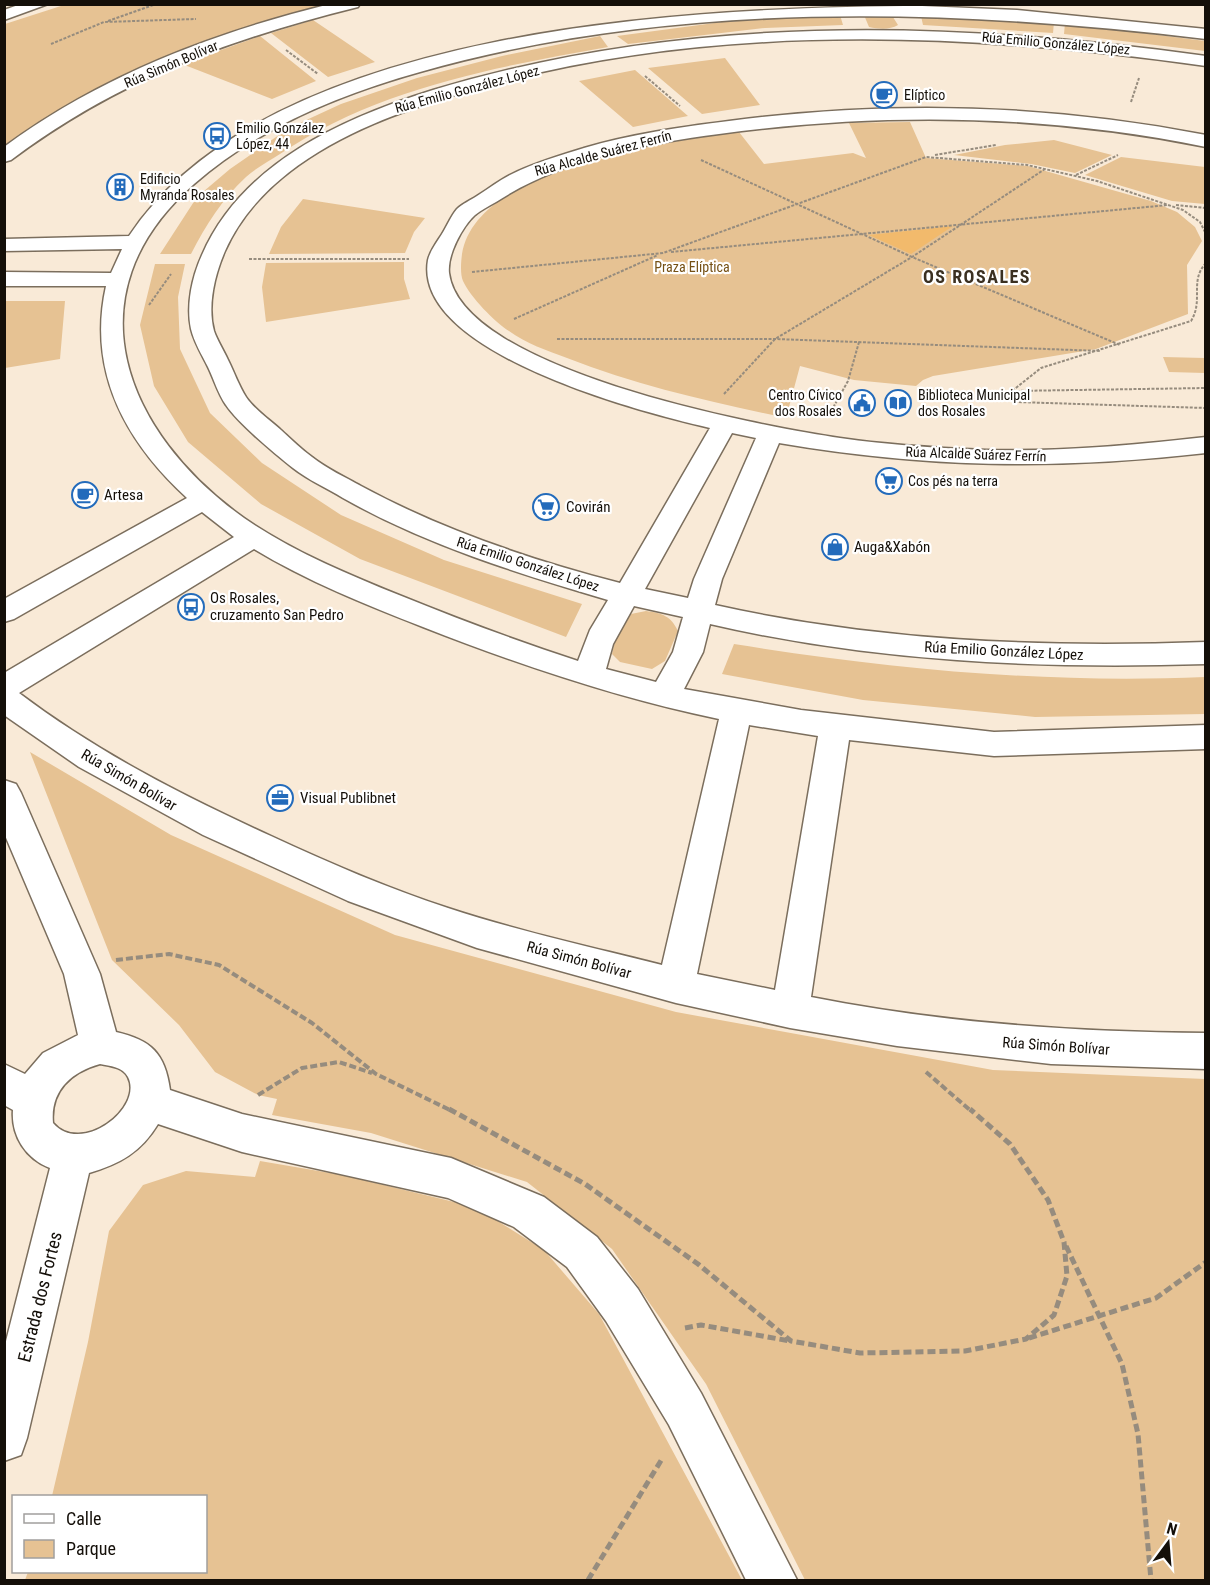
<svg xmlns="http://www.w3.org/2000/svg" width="1210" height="1585" font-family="'Roboto Condensed',sans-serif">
  <rect width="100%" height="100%" fill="#f9ead7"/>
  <path fill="#e6c293" d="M 64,5 L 341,5 L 96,93 L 5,147 L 5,24 Z
    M 891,14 L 898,25 C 890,30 879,29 869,27 L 864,15 Z
    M 840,15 L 843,25 L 765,28 L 628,44 L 617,36 L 722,22 Z
    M 921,16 L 1054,22 L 1053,33 L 923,25 Z
    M 313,20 L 375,62 L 328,77 L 271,33 Z
    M 1065,23 L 1205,41 L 1205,51 L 1064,34 Z
    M 260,36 L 316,81 L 272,99 L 182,64 Z
    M 600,36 L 608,47 C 495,67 376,89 280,154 C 269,161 256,168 246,177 C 222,199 206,225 191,254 L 160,254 L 197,197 L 230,169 L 289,128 L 341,104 L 417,78 L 502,56 Z
    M 725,58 L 760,105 L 702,114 L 648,68 Z
    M 635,70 L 688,116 L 633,127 L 579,81 Z
    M 910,122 L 926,158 L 1028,166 L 1151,201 L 1177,212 L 1195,227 L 1202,241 L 1187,265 L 1188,314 L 1096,349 L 933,376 L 923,380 L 916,386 L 854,380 L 800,366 L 786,418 C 712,402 638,386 567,358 C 548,351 525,343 509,331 C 495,322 470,297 463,281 C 460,274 461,262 462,254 C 476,166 668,142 739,132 L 764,164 L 853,153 L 866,158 L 849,123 Z
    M 1054,140 L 1112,155 L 1075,173 L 1031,164 L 954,155 L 1005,145 Z
    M 1121,157 L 1205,167 L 1205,204 L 1172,201 L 1085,175 Z
    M 303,199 L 425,218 L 414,232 L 405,253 L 269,254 L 281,227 Z
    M 404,262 L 404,279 L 410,299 L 266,322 L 262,287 L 266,263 Z
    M 155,264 L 185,264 L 178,297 L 180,349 L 210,413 L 262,463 L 341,515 L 444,560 L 582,604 L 566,637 L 360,559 L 261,504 L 188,442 L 154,386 L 140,325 Z
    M 5,301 L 65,301 L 60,359 L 5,368 Z
    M 1163,357 L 1205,358 L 1205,373 L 1169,372 Z
    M 646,611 C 662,613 671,616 678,631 L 665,661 L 652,669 L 620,662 L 612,654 L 615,641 L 631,614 Z
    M 734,644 C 890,669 1047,684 1205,677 L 1205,714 L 1035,717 L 863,700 L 722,674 Z
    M 30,752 L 171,835 L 395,935 L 676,1012 L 993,1070 L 1205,1079 L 1205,1580 L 805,1580 L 706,1384 L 612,1249 L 527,1182 L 371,1133 L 272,1115 L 277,1099 L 258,1095 L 215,1072 L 179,1025 L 112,960 Z
    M 260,1161 L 342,1175 L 475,1207 L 544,1250 L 599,1314 L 742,1580 L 25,1580 L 28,1572 L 206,1572 L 206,1496 L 52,1496 L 88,1342 L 109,1231 L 143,1185 L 186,1171 L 255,1177 Z"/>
  <path fill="#f2ba6c" d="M 953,226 L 911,254 L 869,235 Z"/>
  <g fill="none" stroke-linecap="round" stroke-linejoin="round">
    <defs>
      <path id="minor" d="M 21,4 L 48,4 L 4,20 L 4,10 Z
        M 330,4 L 360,4 L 358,7 C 229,39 118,80 11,160 L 4,162 L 4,147 C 102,75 213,33 330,4 Z
        M 922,6 L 1017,10 L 1206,29 L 1206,39 C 947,8 673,0 420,72 C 338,95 258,128 194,184 C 67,295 126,434 244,518 C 292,551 345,573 399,595 C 458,619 517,641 578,661 L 590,630 L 608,600 C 517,573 426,545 343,498 C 327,488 308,480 293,468 C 275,454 238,423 226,405 C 218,394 214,379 208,367 C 202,355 194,342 191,329 C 186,305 192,277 202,255 C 242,163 343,118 433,90 C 684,14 948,20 1206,56 L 1206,66 C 945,29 667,20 415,108 C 342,133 258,176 225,251 C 215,274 207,305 214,331 C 217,340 224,351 228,360 C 234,372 239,386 246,397 C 254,409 270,420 281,430 C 291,439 301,449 312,457 C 327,469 345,477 361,486 C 442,530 531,560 620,583 L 710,428 C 644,413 412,353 428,260 C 430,251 437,242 442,234 C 447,226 451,216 457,209 C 462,204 471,200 477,196 C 488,189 500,180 512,174 C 534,163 561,155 584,148 C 631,134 681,127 729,121 C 889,100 1048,104 1206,135 L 1206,147 C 1044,114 882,112 719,134 C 642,144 562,159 496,202 C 489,206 481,210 475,215 C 462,227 447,255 449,273 C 461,370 759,426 840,438 C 888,445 937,448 986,450 C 1060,452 1133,445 1206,437 L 1206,453 C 1057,470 926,468 779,443 L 722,579 L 715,605 C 876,641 1041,648 1206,642 L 1206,664 C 1039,669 873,662 710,624 L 703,652 L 684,689 L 801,710 L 994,732 L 1206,725 L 1206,749 L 994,756 L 849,740 L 811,997 C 941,1023 1073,1032 1206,1033 L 1206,1069 L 1051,1064 L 897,1046 L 790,1028 L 676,1003 L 477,948 L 348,901 L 203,835 L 79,767 L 4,715 L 4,673 L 234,537 L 202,512 L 14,619 L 4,622 L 4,599 L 187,498 C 125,441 87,372 106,286 L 4,286 L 4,272 L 111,273 L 122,249 L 4,251 L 4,239 L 129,236 C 269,26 693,7 922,6 ZM 732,433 L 756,438 L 694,579 L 688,598 L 645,589 ZM 254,549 C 307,581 366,605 423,627 C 520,665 617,698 719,719 L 662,965 C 591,947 518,931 448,908 C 387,888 329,863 271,836 C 183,796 97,752 19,693 ZM 634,606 L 683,617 L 673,652 L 656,682 L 606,669 L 613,644 ZM 749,725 L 818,736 L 775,990 L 697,974 Z
        M 4,780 L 16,784 L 21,793 L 100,974 L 116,1032 C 151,1040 165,1053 170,1090 L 242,1114 L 451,1158 L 544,1197 L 597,1237 L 638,1289 L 701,1393 L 797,1580 L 746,1580 L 669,1425 L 606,1321 L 567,1267 L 514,1227 L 448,1198 L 242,1152 L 158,1124 C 141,1152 120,1164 89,1173 L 27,1438 L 21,1455 L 4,1461 L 4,1349 L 50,1168 C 26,1159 11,1136 13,1110 L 4,1105 L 4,1064 L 25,1074 L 43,1053 L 78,1035 L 64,974 L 4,833 ZM 100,1064 C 110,1066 123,1067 128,1077 C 144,1108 81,1156 53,1123 C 50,1091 71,1072 100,1064 Z"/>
    </defs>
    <use href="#minor" stroke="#7b6e5d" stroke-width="3"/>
    <path stroke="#968c7e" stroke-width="2" stroke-dasharray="3 1.5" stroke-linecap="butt" d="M 108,21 L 156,4
      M 51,44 L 104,22 L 196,19
      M 286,50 L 318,74
      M 645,76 L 680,106
      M 1131,102 L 1139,78
      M 935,155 L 996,145
      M 701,160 L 912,257 L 1120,345
      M 1076,175 L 1118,155
      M 1176,205 L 1206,208
      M 671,252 L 1168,205
      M 249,259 L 409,259
      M 1206,263 C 1189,281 1204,300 1191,321 L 1041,368 L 1012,391 L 1016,402 L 1206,408
      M 472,272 L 663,253 L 926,157 L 1027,165 L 1097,181 L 1183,210 L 1200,222 L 1206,234
      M 149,305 L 171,274
      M 514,319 L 658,255
      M 557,339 L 775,339 L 1101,351
      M 1012,391 L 1206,388
      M 724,394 L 775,339 L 912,257 L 1045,169
      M 829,415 L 848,381 L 859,342"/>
    <path stroke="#968c7e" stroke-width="4" stroke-dasharray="7 3" stroke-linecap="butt" d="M 116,960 L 169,954 L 219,965 L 312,1023 L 376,1074 L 452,1111
      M 926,1072 L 971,1111
      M 258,1095 L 302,1068 L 339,1062 L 372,1073"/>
    <path stroke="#968c7e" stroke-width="5" stroke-dasharray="8 4" stroke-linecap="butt" d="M 449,1109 L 585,1184 L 698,1264 L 791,1341 L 860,1353 L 965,1351 L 1026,1339 L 1054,1315 L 1067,1276 L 1064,1242 L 1048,1200 L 1010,1144 L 970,1109
      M 1066,1246 L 1122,1364 L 1138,1434 L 1151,1580
      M 685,1328 L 701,1325 L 790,1341
      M 1029,1338 L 1156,1298 L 1206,1262
      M 588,1580 L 662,1459"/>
    <use href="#minor" fill="#fff" fill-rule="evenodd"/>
  </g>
  <defs>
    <symbol id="cafe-ring" viewBox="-11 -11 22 22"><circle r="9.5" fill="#fff" stroke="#236bbb" stroke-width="1.5"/><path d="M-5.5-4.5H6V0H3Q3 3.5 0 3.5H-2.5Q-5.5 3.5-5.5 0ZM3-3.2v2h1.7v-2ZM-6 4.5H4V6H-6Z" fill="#236bbb"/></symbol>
    <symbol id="bus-ring" viewBox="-11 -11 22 22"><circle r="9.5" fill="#fff" stroke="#236bbb" stroke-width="1.5"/><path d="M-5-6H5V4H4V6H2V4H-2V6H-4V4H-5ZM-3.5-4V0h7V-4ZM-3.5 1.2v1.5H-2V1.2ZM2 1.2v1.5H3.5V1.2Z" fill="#236bbb"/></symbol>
    <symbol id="building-ring" viewBox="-11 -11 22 22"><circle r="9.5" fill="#fff" stroke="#236bbb" stroke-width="1.5"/><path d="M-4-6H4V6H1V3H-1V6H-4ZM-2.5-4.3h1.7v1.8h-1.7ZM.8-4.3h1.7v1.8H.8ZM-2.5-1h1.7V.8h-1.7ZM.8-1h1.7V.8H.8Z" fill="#236bbb"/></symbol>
    <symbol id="civic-ring" viewBox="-11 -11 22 22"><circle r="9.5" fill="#fff" stroke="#236bbb" stroke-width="1.5"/><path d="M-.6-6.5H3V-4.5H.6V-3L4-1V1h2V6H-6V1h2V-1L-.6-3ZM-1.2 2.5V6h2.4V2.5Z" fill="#236bbb"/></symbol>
    <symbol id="library-ring" viewBox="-11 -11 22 22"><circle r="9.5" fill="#fff" stroke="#236bbb" stroke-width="1.5"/><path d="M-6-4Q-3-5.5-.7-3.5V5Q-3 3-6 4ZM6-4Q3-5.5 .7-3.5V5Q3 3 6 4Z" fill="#236bbb"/></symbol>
    <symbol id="supermarket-ring" viewBox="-11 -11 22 22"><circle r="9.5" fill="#fff" stroke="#236bbb" stroke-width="1.5"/><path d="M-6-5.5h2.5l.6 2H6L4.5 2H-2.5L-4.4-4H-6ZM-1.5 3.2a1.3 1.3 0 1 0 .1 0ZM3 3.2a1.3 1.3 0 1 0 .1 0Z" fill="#236bbb"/></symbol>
    <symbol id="shop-ring" viewBox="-11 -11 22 22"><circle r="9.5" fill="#fff" stroke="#236bbb" stroke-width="1.5"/><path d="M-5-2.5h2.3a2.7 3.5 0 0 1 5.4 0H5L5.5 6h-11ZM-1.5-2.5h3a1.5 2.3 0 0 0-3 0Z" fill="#236bbb"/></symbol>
    <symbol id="office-ring" viewBox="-11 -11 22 22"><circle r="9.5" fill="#fff" stroke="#236bbb" stroke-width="1.5"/><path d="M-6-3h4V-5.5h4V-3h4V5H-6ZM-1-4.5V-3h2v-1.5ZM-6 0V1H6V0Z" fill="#236bbb"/></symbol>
  </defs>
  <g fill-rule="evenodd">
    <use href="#cafe-ring" x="869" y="80" width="30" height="30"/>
    <use href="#bus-ring" x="202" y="121" width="30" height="30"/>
    <use href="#building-ring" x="105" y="172" width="30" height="30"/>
    <use href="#civic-ring" x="847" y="388" width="30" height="30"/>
    <use href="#library-ring" x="883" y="388" width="30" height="30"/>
    <use href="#supermarket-ring" x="874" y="466" width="30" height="30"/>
    <use href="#cafe-ring" x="70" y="480" width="30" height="30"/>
    <use href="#supermarket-ring" x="531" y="492" width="30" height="30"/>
    <use href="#shop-ring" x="820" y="532" width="30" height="30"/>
    <use href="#bus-ring" x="176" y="592" width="30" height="30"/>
    <use href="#office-ring" x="265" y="783" width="30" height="30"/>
  </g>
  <g text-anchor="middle" stroke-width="4.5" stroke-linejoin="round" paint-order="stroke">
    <g font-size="14" fill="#140f09" stroke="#fff">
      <text transform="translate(1056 43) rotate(5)" y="5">Rúa Emilio González López</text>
      <text transform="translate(171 64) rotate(-23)" y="5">Rúa Simón Bolívar</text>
      <text transform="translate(467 89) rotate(-15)" y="5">Rúa Emilio González López</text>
      <text transform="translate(603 153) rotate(-15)" y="5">Rúa Alcalde Suárez Ferrín</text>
      <text transform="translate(976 454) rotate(2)" y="5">Rúa Alcalde Suárez Ferrín</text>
      <text transform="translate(528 564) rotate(18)" y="5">Rúa Emilio González López</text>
    </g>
    <g font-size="14" fill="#140f09" stroke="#fff" text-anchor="start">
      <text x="904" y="100">Elíptico</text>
      <text x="236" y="133">Emilio González<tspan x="236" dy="16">López, 44</tspan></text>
      <text x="140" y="184">Edificio<tspan x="140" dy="16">Myranda Rosales</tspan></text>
      <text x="842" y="400" text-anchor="end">Centro Cívico<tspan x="842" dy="16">dos Rosales</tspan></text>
      <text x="918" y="400">Biblioteca Municipal<tspan x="918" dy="16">dos Rosales</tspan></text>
      <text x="908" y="486">Cos pés na terra</text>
    </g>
    <g font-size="14" fill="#755014" stroke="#fff">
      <text x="692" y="272">Praza Elíptica</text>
    </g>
    <g font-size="15" fill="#140f09" stroke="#fff" text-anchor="start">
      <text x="104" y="500">Artesa</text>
      <text x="566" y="512">Covirán</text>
      <text x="854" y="552">Auga&amp;Xabón</text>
      <text x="210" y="603">Os Rosales,<tspan x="210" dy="17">cruzamento San Pedro</tspan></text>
      <text x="300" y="803">Visual Publibnet</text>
    </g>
    <g font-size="15" fill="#140f09" stroke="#fff">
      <text transform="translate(1004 651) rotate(3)" y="5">Rúa Emilio González López</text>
      <text transform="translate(129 780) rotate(30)" y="5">Rúa Simón Bolívar</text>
      <text transform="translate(579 960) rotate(15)" y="5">Rúa Simón Bolívar</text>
      <text transform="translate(1056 1046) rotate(4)" y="5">Rúa Simón Bolívar</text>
    </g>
    <g font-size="18" font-weight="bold" letter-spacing="1.5" fill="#3b3021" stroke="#fff">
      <text x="977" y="283">OS ROSALES</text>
    </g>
    <g font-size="18" fill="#140f09" stroke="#fff">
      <text transform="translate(40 1297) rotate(-76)" y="6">Estrada dos Fortes</text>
    </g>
  </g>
  <rect width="1210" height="1585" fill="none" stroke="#140f09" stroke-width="12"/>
  <rect x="12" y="1495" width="195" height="78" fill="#ffffff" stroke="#a19f9d" stroke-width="1.5"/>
  <rect x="24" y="1514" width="30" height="9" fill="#ffffff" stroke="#a19f9d" stroke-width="1.5"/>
  <text x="66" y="1525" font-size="18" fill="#140f09">Calle</text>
  <rect x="24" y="1540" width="30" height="18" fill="#e6c293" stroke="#a19f9d" stroke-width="1.5"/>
  <text x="66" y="1555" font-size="18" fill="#140f09">Parque</text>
  <g transform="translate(1168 1543) rotate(16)" stroke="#ffffff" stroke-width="4.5" paint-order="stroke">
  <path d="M0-4.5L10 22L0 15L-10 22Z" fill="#140f09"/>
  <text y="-9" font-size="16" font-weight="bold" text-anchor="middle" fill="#140f09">N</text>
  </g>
</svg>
